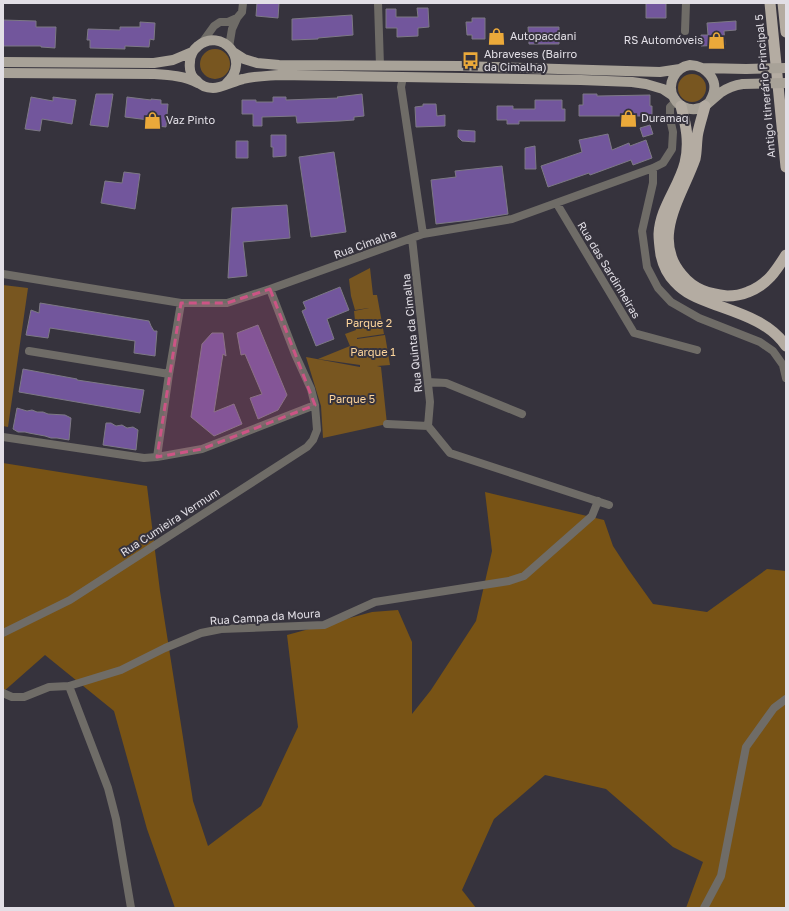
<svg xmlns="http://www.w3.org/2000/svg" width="789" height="911" font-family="'Golos Text',sans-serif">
  <rect width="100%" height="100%" fill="#36333d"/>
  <path fill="#785620" d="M200 64a15 15 0 1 1 30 0a15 15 0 1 1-30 0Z
    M678 88a14 14 0 1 1 28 0a14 14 0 1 1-28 0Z
    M 370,268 L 373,295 L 377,295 L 384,334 L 357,338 L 357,339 L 385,335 L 390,365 L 377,366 L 381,367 L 387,424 L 323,438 L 321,406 L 306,357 L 360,367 L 360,365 L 318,359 L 350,346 L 345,334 L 356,330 L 354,311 L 369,308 L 355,310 L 351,296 L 349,279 Z
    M 3,285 L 28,288 L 8,427 L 3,426 Z"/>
  <path fill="#785315" d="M 3,463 L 147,486 L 160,591 L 193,801 L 208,846 L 261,806 L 298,727 L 287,635 L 372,612 L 398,610 L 412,642 L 412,714 L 431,690 L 476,621 L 492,551 L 485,492 L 604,520 L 613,546 L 628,569 L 653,604 L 707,612 L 767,569 L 786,571 L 786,908 L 686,908 L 703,862 L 673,847 L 606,789 L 545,775 L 494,819 L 462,890 L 476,908 L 175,908 L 147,829 L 114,711 L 45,655 L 3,692 Z"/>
  <path fill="#72569c" stroke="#7d7985" d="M 257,3 L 279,3 L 278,18 L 256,16 Z
    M 646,3 L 666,3 L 666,18 L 646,18 Z
    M 417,8 L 428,8 L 429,27 L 418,28 L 418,36 L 397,37 L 397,28 L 386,28 L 386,9 L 396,9 L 396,17 L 418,17 Z
    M 352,15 L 353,35 L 318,38 L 318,39 L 292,40 L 292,19 Z
    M 472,18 L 485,18 L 485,39 L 472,39 L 472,35 L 467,35 L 466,22 L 472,22 Z
    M 3,20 L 36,21 L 36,27 L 56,27 L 55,48 L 41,47 L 41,46 L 3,46 Z
    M 736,21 L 736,30 L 724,31 L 725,45 L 701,46 L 701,35 L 708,35 L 707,23 Z
    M 140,22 L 155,23 L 154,40 L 150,39 L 149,47 L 125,46 L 125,49 L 90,48 L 90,40 L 87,40 L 88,29 L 120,30 L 120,27 L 140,27 Z
    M 528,27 L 559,27 L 559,44 L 529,44 Z
    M 96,94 L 113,94 L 108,127 L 90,125 Z
    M 362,94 L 364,116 L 354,117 L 354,120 L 340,121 L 297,123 L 296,116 L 262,117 L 262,126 L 253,126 L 253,114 L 242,114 L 242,100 L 256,100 L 256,102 L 273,102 L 273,97 L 286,97 L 286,100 L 338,98 L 337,97 Z
    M 583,94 L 597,94 L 597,96 L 650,95 L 650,106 L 652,106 L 652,116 L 579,116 L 579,105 L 583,105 Z
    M 31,97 L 53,101 L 53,97 L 76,100 L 72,124 L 42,119 L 40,131 L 25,129 Z
    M 127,97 L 151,100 L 151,99 L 161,100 L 161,104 L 168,104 L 166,127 L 148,125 L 149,120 L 125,117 Z
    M 535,100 L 562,100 L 562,109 L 565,109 L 565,121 L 519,121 L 519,124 L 507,124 L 507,120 L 497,120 L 497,106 L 513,106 L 513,109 L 535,109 Z
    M 423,104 L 436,104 L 437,116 L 445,115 L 445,126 L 416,127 L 415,107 L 423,106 Z
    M 650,125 L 653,134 L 643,137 L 640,128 Z
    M 458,130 L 475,131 L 475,142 L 462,141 L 458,137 Z
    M 608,134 L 612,150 L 629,143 L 630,146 L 646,140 L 652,158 L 633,165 L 631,160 L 590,175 L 589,173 L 548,187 L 541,166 L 582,152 L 579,140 Z
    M 271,135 L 286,135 L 286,156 L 273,157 L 273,147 L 271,147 Z
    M 236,141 L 248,141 L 248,158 L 236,158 Z
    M 535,146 L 536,169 L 525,169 L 525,148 Z
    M 334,152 L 346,232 L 311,237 L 299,157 Z
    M 502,166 L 508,214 L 471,220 L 436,224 L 431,180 L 456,177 L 455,171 Z
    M 124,172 L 140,174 L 135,209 L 101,203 L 105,181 L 122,183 Z
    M 287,205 L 290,238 L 243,242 L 247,276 L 228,278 L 232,208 Z
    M 340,287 L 349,310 L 327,319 L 334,339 L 316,346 L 302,311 L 306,309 L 303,302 Z
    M 40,303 L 149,321 L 151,326 L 154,331 L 157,331 L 155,356 L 134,353 L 135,341 L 50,328 L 48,338 L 26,335 L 31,310 L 39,313 Z
    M 258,325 L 287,395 L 278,410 L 258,419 L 250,398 L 262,394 L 245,354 L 241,355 L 237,333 Z
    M 212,333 L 223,333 L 226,356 L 223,354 L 214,412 L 234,404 L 242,424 L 214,436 L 191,417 L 202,344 Z
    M 23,369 L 77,379 L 77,380 L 144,390 L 140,413 L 19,392 Z
    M 17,408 L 27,411 L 32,410 L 37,412 L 43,412 L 48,414 L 65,415 L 71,418 L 69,440 L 57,438 L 51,438 L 45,436 L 29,433 L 25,432 L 18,432 L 13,429 Z
    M 106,423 L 111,423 L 116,426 L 122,425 L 127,428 L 133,427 L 138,430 L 136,450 L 103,445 Z"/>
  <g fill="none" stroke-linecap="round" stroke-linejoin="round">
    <path stroke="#6f6c67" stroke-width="8" d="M 378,3 L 380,66
      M 685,31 L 686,3
      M 201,44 L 214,26 L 220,22 L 228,22 L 237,18
      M 229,47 L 232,29 L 237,18 L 242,12 L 243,3
      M 403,77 L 401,87 L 423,234
      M 653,168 L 653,183 L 642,231 L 647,267 L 658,288 L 671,302 L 699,318 L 760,342 L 773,351 L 783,365 L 786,378
      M 557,204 L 634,333 L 697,350
      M 412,238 L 430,402 L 428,426
      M 3,274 L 181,303 L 227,303 L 270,289 L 423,234 L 512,219 L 653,168 L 663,163 L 672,149 L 673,132 L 670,119 L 670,107 L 676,101
      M 29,351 L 169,374
      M 428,382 L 446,383 L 522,414
      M 387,424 L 428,426
      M 428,426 L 450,453 L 609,505
      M 3,437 L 144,458 L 157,457 L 202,449 L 315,405
      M 157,457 L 169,374 L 181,303
      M 3,633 L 70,600 L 307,447 L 313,440 L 317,430 L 315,405 L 311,389 L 295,354 L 270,289
      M 69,686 L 108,788 L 116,819 L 131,908
      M 3,693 L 12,697 L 24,697 L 49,687 L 69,686 L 121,670 L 165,648 L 201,633 L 221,629 L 324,625 L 375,602 L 509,581 L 524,576 L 592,516 L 598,501
      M 704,908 L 721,876 L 746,747 L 774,708 L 786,699"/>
    <path stroke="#a8a298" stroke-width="10" d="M 233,52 L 244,59 L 257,63 L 279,65 L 460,66 L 660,72 L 680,69
      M 3,62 L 154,63 L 173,60 L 192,52
      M 702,68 C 715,77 718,87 710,101
      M 3,73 L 154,74 C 169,75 185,76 198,83
      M 226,84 C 253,59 220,27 198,46 C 193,50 190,56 190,62 C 189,69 191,77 197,81 C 201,86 207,88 213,88 C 221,88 234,81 243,79 C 255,76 267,76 279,75 L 581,80 L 632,82 L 646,84 L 663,89 L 672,95
      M 743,84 C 735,85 727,88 720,93 C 715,97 711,101 706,105 C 695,113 680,109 674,98 C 666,85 675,67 690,65 C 695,65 698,66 702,68 L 746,69"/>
    <path stroke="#b4aca2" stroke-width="11" d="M 770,3 L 786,167
      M 783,3 L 786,32
      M 681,106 C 686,125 690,143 685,163 C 679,187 660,208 659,234 C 659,241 660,248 661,255 C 663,264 668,275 675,282 C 685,293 697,298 711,303 C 738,313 769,321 786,346
      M 705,106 C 703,114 700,123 698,132 C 696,141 697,150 695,159 C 682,196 650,238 682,275 C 694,290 709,294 727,296 C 735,296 741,295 748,292 C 767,285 776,271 786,255"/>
    <path stroke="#a8a298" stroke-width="10" d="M 746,69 L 786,68
      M 743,84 L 786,83"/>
  </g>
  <path fill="#cc5485" fill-opacity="0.2" stroke="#cc5485" stroke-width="3" stroke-dasharray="8 5" stroke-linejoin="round" d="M 270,289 L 315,405 L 202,449 L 157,457 L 181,303 L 227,303 Z"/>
  <defs>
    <symbol id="shop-bare" viewBox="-9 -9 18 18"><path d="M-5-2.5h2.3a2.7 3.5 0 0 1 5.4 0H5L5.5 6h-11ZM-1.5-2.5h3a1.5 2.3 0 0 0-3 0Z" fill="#eba93a" stroke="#36333d" stroke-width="2.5" paint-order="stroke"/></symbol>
    <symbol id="bus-bare" viewBox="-9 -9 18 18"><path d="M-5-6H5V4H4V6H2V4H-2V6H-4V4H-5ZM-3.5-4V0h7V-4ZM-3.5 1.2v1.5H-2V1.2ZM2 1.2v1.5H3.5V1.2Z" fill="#eba93a" stroke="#36333d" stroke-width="2.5" paint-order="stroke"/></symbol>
  </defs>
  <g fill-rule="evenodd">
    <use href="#shop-bare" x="484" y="24" width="25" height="25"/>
    <use href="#shop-bare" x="704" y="28" width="25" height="25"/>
    <use href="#bus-bare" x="458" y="48" width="25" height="25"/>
    <use href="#shop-bare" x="616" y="106" width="25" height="25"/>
    <use href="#shop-bare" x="140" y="108" width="25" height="25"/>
  </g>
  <g text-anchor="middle" stroke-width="4" stroke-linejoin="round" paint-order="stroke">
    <g font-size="11" fill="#e2dfe6" stroke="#36333d" text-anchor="start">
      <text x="510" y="40">Autopacdani</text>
      <text x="703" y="44" text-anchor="end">RS Automóveis</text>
      <text x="484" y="58">Abraveses (Bairro<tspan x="484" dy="13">da Cimalha)</tspan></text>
      <text x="641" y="122">Duramaq</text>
      <text x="166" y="124">Vaz Pinto</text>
    </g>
    <g font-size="11" fill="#e2dfe6" stroke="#36333d">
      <text transform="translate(765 86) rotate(-95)" y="4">Antigo Itinerário Principal 5</text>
      <text transform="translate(365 244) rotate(-20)" y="4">Rua Cimalha</text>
      <text transform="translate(609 270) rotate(59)" y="4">Rua das Sardinheiras</text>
      <text transform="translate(412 333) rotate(-96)" y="4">Rua Quinta da Cimalha</text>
      <text transform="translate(170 522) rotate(-33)" y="4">Rua Cumieira Vermum</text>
      <text transform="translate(265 617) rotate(-4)" y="4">Rua Campa da Moura</text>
    </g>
    <g font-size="11" fill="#fdd59c" stroke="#36333d">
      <text x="369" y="327">Parque 2</text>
      <text x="373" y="356">Parque 1</text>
      <text x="352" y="403">Parque 5</text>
    </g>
  </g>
  <rect width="789" height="911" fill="none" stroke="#e2dfe6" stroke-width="8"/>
</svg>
